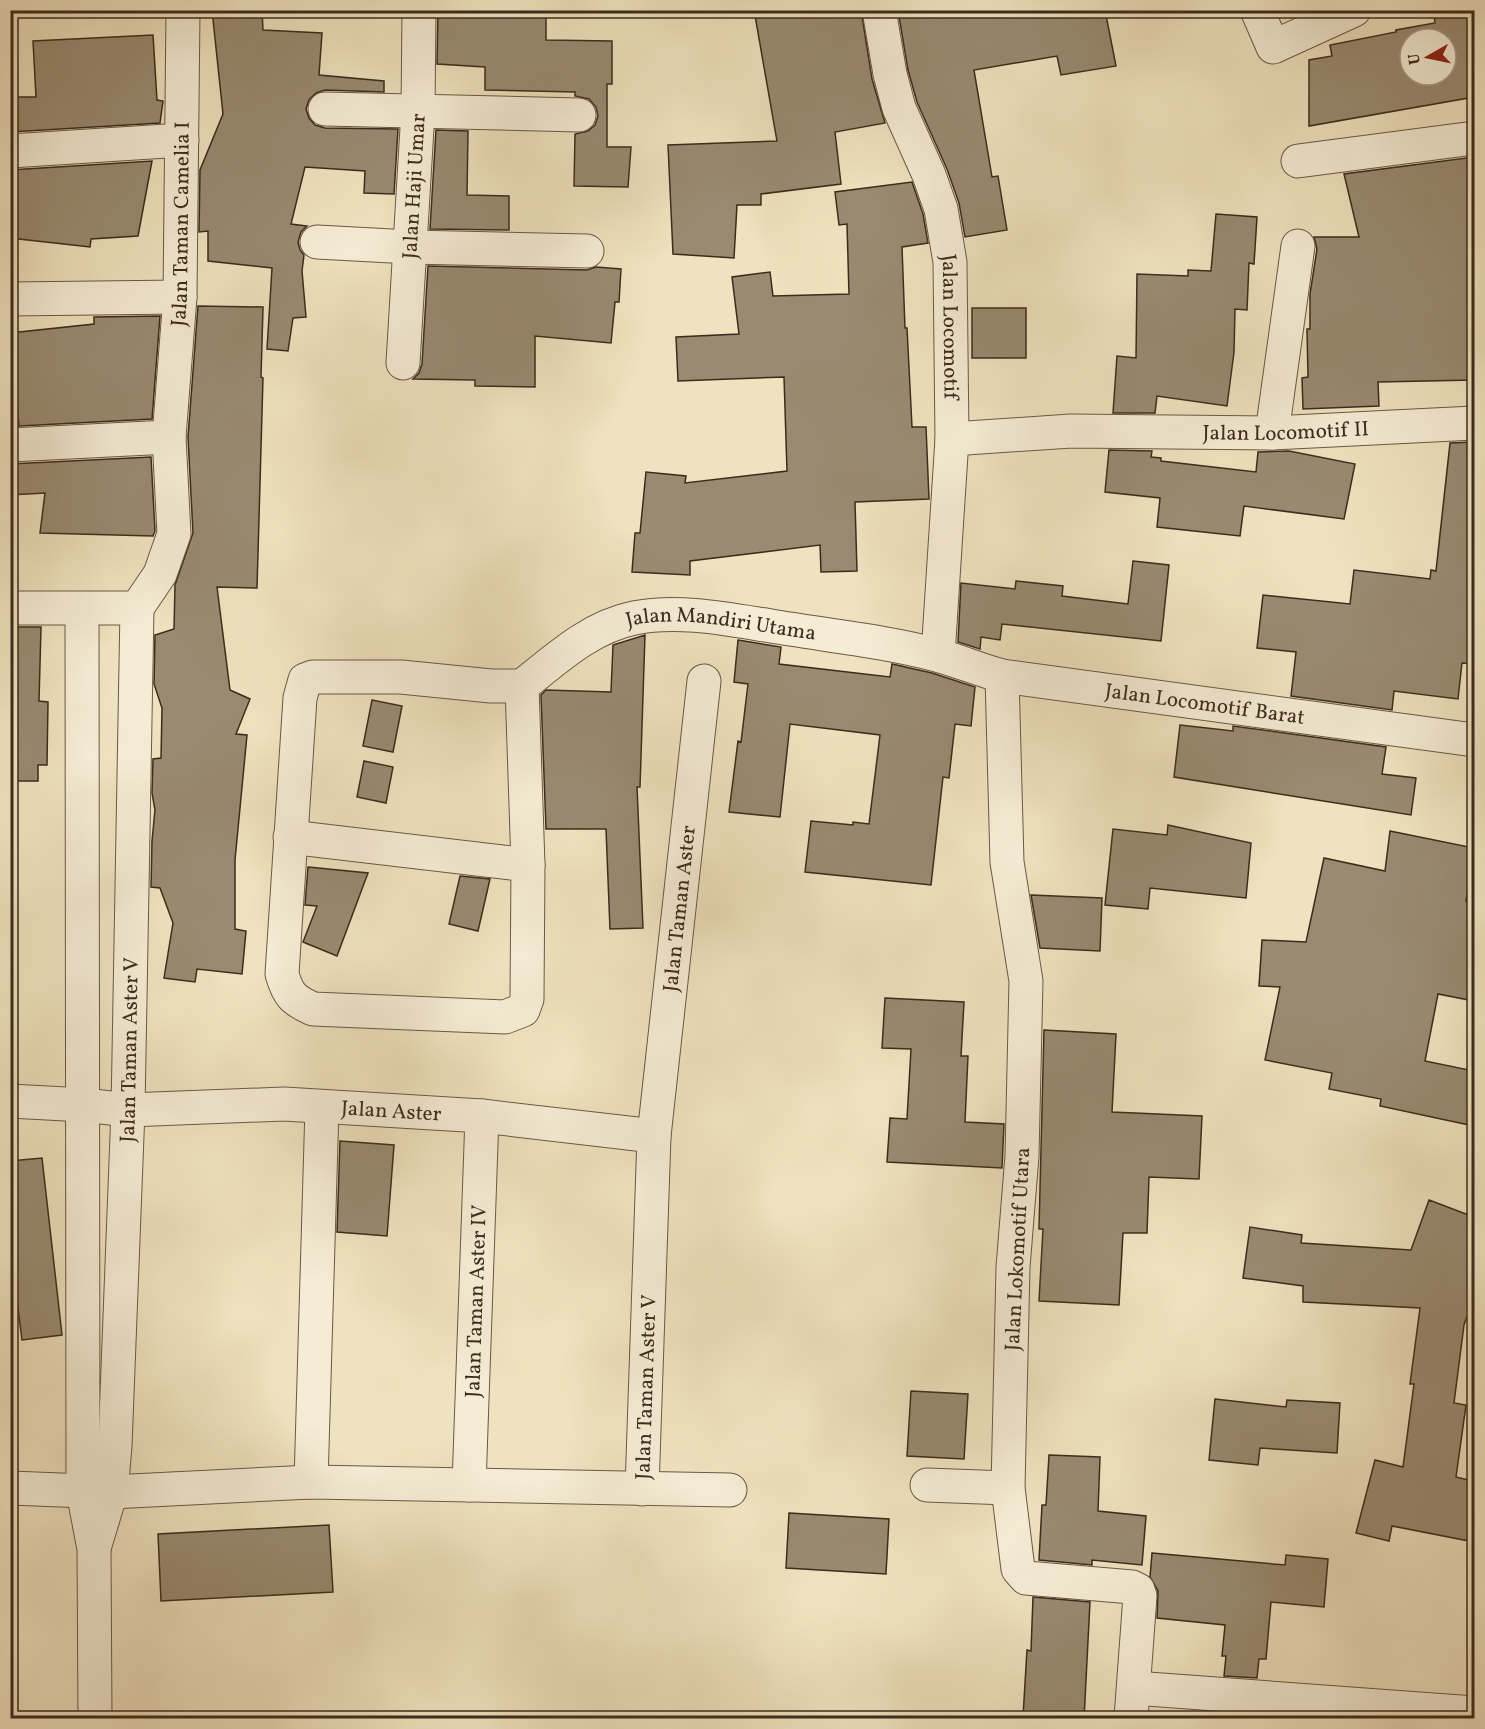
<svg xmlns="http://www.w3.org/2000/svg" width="1485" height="1729" font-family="Vollkorn,serif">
  <rect width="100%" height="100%" fill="#efe2be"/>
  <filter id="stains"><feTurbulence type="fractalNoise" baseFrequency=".00333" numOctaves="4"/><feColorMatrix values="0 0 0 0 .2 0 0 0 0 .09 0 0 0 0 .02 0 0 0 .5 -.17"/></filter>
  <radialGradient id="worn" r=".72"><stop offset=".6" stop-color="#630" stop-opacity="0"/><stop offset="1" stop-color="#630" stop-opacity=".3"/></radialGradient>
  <path fill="#998a71" stroke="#3c2b1d" stroke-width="1.5" fill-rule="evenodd" d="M 212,10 L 262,10 L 263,30 L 322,33 L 319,75 L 384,81 L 384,92 L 325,90 L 316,93 L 309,100 L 306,109 L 309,118 L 315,125 L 325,128 L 398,129 L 394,194 L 364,193 L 365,171 L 305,167 L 291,224 L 307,226 L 301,232 L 298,242 L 300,250 L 304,255 L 302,271 L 306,317 L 293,318 L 288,351 L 267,349 L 272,268 L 208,261 L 208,231 L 199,232 L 200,170 L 223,114 Z
    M 438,10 L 546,10 L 546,40 L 612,41 L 612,84 L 607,84 L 607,147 L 631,147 L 628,187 L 574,186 L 575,134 L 588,131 L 595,125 L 598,116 L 596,107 L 589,99 L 575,96 L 575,92 L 485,90 L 485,67 L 437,64 Z
    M 754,10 L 861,10 L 872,79 L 885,123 L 835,132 L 841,184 L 761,194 L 761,205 L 737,205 L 734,258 L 673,254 L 668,145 L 777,141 Z
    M 898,10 L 1105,10 L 1116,66 L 1061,75 L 1057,56 L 974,70 L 992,177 L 998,176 L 1007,230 L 965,237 L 959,203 L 947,169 L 917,102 L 908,70 Z
    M 1457,10 L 1471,10 L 1474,31 L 1474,97 L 1309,126 L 1309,60 L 1332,56 L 1330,45 L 1396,32 L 1396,30 L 1435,23 L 1434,15 ZM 1410,39 L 1446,39 L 1446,75 L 1410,75 Z
    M 153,35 L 157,100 L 163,101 L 160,123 L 10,132 L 10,97 L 36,97 L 33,41 Z
    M 436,130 L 468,131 L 467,195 L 509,196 L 509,230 L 430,229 Z
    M 1474,157 L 1474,380 L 1378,382 L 1379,406 L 1303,409 L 1302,378 L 1308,377 L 1307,329 L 1310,329 L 1310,294 L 1317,249 L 1314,237 L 1359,237 L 1344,174 Z
    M 152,161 L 138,236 L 91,239 L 90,247 L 10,238 L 10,170 Z
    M 912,182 L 923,214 L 928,243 L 902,247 L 905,328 L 907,328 L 912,427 L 926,427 L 929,499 L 855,502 L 857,571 L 821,572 L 820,545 L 690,561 L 690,575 L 632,572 L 635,533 L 640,533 L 646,472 L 686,476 L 685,483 L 787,471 L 784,377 L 678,381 L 676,337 L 739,334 L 732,277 L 770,272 L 773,296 L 849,294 L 847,224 L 839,225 L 835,192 Z
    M 1216,214 L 1257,217 L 1254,264 L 1249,263 L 1247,310 L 1235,309 L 1234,352 L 1227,406 L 1157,396 L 1155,413 L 1113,413 L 1117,356 L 1136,358 L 1137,274 L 1188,276 L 1188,270 L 1211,271 Z
    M 428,266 L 587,270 L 596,267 L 621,269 L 619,302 L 615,302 L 611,343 L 535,336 L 535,387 L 475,386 L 475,380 L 413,379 L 419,373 L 422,364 Z
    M 198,306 L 263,307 L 261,377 L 263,378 L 257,588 L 217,587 L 230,690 L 250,699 L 236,734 L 247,735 L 235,860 L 235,929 L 246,931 L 242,974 L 197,969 L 195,982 L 164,978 L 173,923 L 160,888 L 151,887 L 152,841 L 155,810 L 152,793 L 153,759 L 161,758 L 162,708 L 154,684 L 155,635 L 174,629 L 175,585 L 193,533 L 188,437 Z
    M 972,308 L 1026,308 L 1026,358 L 972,358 Z
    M 160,316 L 152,419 L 19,426 L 10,333 L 94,324 L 94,317 Z
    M 1474,442 L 1474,664 L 1462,663 L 1458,699 L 1394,691 L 1392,710 L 1291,696 L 1296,652 L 1257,648 L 1263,595 L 1350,604 L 1354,570 L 1430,579 L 1431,570 L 1436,571 L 1450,443 Z
    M 1109,450 L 1152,451 L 1151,457 L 1161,458 L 1161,461 L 1256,472 L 1258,452 L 1289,451 L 1355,464 L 1344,519 L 1244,506 L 1240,536 L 1157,527 L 1160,498 L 1105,492 Z
    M 151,457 L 155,531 L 153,536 L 40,533 L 45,493 L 10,495 L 10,464 Z
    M 1133,561 L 1169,565 L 1161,641 L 1002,624 L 1000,640 L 981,637 L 980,649 L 958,642 L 961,583 L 1015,589 L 1016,581 L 1063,586 L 1062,596 L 1128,604 Z
    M 10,627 L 41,627 L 39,701 L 48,702 L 47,765 L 38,765 L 38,781 L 10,781 Z
    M 645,635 L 640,787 L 637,787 L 643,928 L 610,929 L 606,829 L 546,829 L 541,695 L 546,690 L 611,692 L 613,645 Z
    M 738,640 L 781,647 L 779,664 L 890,677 L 892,664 L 932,673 L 975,687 L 971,726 L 955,724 L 949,778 L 943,777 L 931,885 L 805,872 L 811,821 L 853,825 L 853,822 L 869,824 L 880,735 L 790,724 L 780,817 L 729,812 L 738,741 L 741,742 L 748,684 L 734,682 Z
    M 372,700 L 402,706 L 393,752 L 363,746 Z
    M 1180,725 L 1233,731 L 1233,726 L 1386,747 L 1382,774 L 1416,778 L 1411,815 L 1174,777 Z
    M 364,761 L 393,767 L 386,803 L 357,797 Z
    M 1168,825 L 1251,843 L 1246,898 L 1150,888 L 1148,909 L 1105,905 L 1113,829 L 1167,835 Z
    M 1390,831 L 1474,848 L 1474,860 L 1466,901 L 1474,903 L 1474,1001 L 1438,994 L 1425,1061 L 1474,1071 L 1474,1126 L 1380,1106 L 1381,1099 L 1329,1089 L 1332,1073 L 1265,1060 L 1280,987 L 1259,986 L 1262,940 L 1306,942 L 1324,858 L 1385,871 Z
    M 308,867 L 368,873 L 337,956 L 303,942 L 317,906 L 305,905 Z
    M 460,876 L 490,879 L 478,931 L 449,924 Z
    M 1031,895 L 1102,898 L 1100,951 L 1040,948 Z
    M 885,998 L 964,1002 L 961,1056 L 968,1056 L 965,1122 L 1004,1124 L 1002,1168 L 887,1162 L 890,1118 L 907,1119 L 911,1049 L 882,1048 Z
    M 1044,1030 L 1116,1034 L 1112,1112 L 1202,1116 L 1199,1179 L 1149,1177 L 1147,1233 L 1123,1233 L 1119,1305 L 1039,1301 L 1043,1229 L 1039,1229 Z
    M 340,1141 L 394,1145 L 387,1236 L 337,1232 Z
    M 42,1158 L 62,1335 L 22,1340 L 10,1245 L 10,1161 Z
    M 1429,1200 L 1474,1217 L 1474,1297 L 1464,1325 L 1454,1403 L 1466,1405 L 1456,1477 L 1473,1481 L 1469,1504 L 1474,1505 L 1474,1542 L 1392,1526 L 1389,1541 L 1356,1533 L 1375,1460 L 1403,1467 L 1414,1384 L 1410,1384 L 1420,1308 L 1303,1302 L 1303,1286 L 1243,1278 L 1250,1227 L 1302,1235 L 1301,1243 L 1411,1250 Z
    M 911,1391 L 968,1394 L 964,1459 L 907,1456 Z
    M 1215,1399 L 1286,1407 L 1287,1400 L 1340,1403 L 1337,1453 L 1260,1448 L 1258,1465 L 1209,1460 Z
    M 1049,1455 L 1100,1457 L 1098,1511 L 1146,1516 L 1142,1565 L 1092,1560 L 1092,1565 L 1039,1560 L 1042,1505 L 1046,1505 Z
    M 789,1513 L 889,1519 L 886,1574 L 786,1568 Z
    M 329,1525 L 333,1592 L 161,1601 L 158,1534 Z
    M 1152,1553 L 1285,1565 L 1286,1555 L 1328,1559 L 1324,1607 L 1271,1602 L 1266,1659 L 1259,1659 L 1257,1678 L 1224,1676 L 1226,1656 L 1222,1656 L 1225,1625 L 1157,1618 L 1158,1591 L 1150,1577 Z
    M 1033,1597 L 1090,1602 L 1084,1719 L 1023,1717 L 1027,1650 L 1031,1651 Z
    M 1221,1713 L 1254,1716 L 1254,1719 L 1220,1719 Z"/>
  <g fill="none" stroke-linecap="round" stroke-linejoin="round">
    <defs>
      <g id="minor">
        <path id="s1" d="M 879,10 L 890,74 L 899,108 L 929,175 L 941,209 L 950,262 L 952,439 L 938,655"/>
        <path d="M 1257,10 L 1273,47 L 1354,10"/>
        <path d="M 325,109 L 579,115"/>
        <path d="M 10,151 L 182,140"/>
        <path d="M 1298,161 L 1474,138"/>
        <path d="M 317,242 L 410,247 L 587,251"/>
        <path d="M 10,299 L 180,297"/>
        <path id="s2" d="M 403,363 L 418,111 L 419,10"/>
        <path d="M 1272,433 L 1298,246"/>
        <path id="s3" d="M 952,439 L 1071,431 L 1272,433 L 1474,423"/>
        <path d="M 10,445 L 169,437"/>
        <path d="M 10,608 L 137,608"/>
        <path id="s4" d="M 137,608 L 160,574 L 174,534 L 169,437 L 180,297 L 183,10"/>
        <path d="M 82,609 L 83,1491 L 94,1549 L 95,1718"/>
        <path d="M 1002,676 L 1007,862 L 1026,981 L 1022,1156 L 1013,1267 L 1008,1488 L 1018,1569 L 1026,1578 L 1132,1587 L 1138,1590 L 1140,1596 L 1131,1718"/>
        <path d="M 313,677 L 401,677 L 491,686 L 522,686 L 528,865 L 527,999 L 523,1010 L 505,1017 L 313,1009 C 293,1000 288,995 282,974 L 300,698 L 305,680 Z"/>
        <path id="s5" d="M 522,686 C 556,659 590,627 634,618 C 678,609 727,619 771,626 C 824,635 885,641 937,655 C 959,661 980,670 1002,676 L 1474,740"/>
        <path d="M 290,837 L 528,865"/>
        <path id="s6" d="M 10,1101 L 84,1105 L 128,1110 L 284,1104 L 482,1116 L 654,1136"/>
        <path d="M 311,1482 L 322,1107"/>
        <path id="s7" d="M 469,1485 L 482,1116"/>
        <path d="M 927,1485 L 1008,1488"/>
        <path d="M 10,1488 L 111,1492 L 311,1482 L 730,1490"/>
        <path id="s8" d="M 642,1489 L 654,1136 L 704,681"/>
        <path id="s9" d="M 95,1545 L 111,1492 L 115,1446 L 128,1110 L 137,608"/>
        <path d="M 1134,1688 L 1474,1713"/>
      </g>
    </defs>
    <use href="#minor" stroke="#695945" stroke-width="35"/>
    <use href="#minor" stroke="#f5ecd5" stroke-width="33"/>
  </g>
  <g text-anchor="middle" stroke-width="5" stroke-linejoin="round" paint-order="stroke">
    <g font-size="21" fill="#3c2b1d" stroke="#f5ecd5">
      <text dy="7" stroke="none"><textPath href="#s2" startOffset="177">Jalan Haji Umar</textPath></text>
      <text dy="7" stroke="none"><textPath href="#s4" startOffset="394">Jalan Taman Camelia I</textPath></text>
      <text dy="7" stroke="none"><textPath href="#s1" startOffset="328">Jalan Locomotif</textPath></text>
      <text dy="7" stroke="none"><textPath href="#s3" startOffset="334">Jalan Locomotif II</textPath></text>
      <text dy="7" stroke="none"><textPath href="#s5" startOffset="220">Jalan Mandiri Utama</textPath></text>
      <text dy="7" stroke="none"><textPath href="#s5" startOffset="712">Jalan Locomotif Barat</textPath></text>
      <text dy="7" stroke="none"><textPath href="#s8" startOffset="582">Jalan Taman Aster</textPath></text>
      <text dy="7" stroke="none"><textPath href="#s9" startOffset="498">Jalan Taman Aster V</textPath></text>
      <text dy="7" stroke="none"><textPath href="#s6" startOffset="382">Jalan Aster</textPath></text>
      <text transform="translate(1017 1249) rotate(-87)" y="7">Jalan Lokomotif Utara</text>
      <text dy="7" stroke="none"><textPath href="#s7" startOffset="184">Jalan Taman Aster IV</textPath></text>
      <text dy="7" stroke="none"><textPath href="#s8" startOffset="102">Jalan Taman Aster V</textPath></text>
    </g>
  </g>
  <rect width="1485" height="1729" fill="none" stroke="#efe2be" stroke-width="36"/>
  <rect x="12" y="12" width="1461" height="1705" fill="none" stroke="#3c2b1d" stroke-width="3"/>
  <rect x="18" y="18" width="1449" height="1693" fill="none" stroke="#3c2b1d" stroke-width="1.5"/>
  <g transform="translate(1428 57) rotate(261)"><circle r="28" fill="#f5ecd5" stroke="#ab9f8b" stroke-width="1.5"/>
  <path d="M0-4.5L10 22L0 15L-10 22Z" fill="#8f2418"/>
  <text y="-9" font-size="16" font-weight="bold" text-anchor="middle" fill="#3c2b1d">U</text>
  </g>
  <rect width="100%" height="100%" filter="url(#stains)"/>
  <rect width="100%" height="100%" fill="url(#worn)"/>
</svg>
